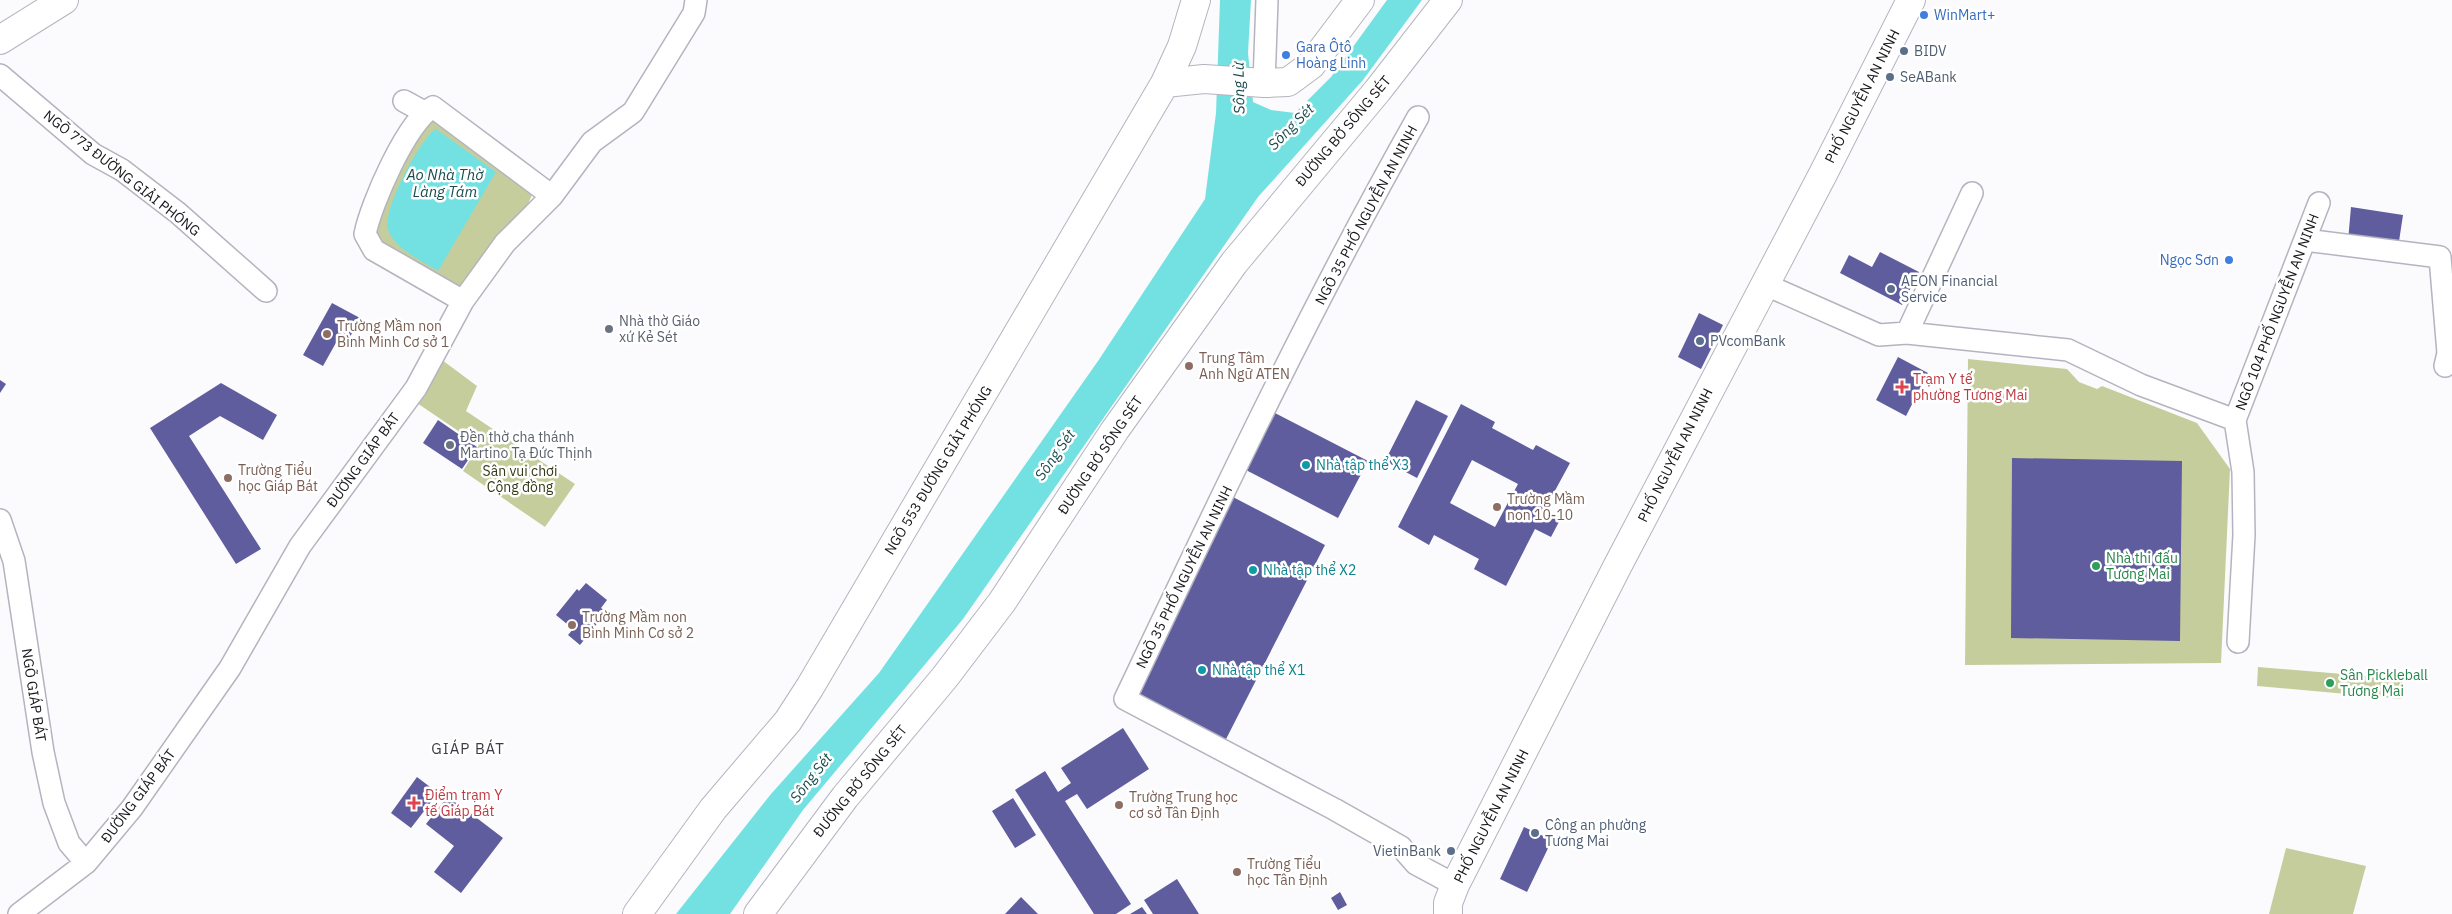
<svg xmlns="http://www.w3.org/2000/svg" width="2452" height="914" font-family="'IBM Plex Sans',sans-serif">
  <rect width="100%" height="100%" fill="#fbfbfd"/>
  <path fill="#c6cd9c" d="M 426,112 L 533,193 L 528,204 L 478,265 L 461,293 L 380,249 L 373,218 Z
    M 438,357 L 477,386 L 466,411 L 575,484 L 545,527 L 463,471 L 479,445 L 414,401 Z
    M 1968,359 L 2067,369 L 2079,382 L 2097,389 L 2102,386 L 2197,423 L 2230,469 L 2221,663 L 1965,665 Z
    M 2258,667 L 2403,679 L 2402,699 L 2257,686 Z
    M 2286,848 L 2366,866 L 2353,914 L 2269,914 Z"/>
  <path fill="#73e1e2" d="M 1220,0 L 1251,0 L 1248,53 L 1253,102 L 1271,110 L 1295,113 L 1331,77 L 1387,0 L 1422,0 L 1363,80 L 1258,197 L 963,619 L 803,810 L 730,914 L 676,914 L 771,794 L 879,673 L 1098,361 L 1205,199 L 1216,113 Z
    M 436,129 L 496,172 L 438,271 C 422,261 395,249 388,230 C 381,213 420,138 436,129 Z"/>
  <path fill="#5f5d9e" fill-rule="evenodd" d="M 2351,207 L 2403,215 L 2398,248 L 2348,241 Z
    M 1880,252 L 1919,272 L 1902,305 L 1840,273 L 1849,255 L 1872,267 Z
    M 332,303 L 360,318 L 350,337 L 342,332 L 323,366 L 303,355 Z
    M 1699,313 L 1723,325 L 1701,369 L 1678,357 Z
    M 1898,357 L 1928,373 L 1906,416 L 1876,400 Z
    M 0,380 L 6,384 L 0,393 Z
    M 221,383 L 277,415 L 263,440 L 220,416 L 189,436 L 261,549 L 236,564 L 150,428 Z
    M 1416,400 L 1448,416 L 1417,478 L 1385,461 Z
    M 1461,404 L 1495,422 L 1492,428 L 1533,450 L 1536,445 L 1570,463 L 1545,509 L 1561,518 L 1551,537 L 1535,529 L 1506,586 L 1474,569 L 1479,559 L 1434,535 L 1429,545 L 1398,527 ZM 1472,460 L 1518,484 L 1495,527 L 1450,503 Z
    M 1273,412 L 1368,461 L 1338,518 L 1244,469 Z
    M 438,420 L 477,447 L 462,469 L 423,443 Z
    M 2012,458 L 2182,461 L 2180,641 L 2011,638 Z
    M 1231,496 L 1325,545 L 1223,745 L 1128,696 Z
    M 586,583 L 607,600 L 601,608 L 606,612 L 580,645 L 568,635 L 573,629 L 556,615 L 577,589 L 579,591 Z
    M 1123,728 L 1149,769 L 1087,809 L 1077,794 L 1065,801 L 1131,904 L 1116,914 L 1094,914 L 1015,790 L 1045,771 L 1058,792 L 1071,783 L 1061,768 Z
    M 417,777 L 438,793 L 411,828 L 391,813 Z
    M 448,796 L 503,838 L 461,893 L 434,872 L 454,846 L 426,824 Z
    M 1013,798 L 1036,835 L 1015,848 L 992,811 Z
    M 1524,827 L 1552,840 L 1527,892 L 1500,879 Z
    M 1177,879 L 1199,914 L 1153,914 L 1144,900 Z
    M 1340,892 L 1347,905 L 1338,910 L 1331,898 Z
    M 1021,897 L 1038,914 L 1005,914 Z
    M 1142,907 L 1147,914 L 1130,914 Z"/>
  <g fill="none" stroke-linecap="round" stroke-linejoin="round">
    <defs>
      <path id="street" d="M 0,75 L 93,154 L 122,170 L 178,213 L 266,291
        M 1264,83 L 1267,0
        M 404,101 L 424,112
        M 1418,117 C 1311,306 1218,503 1125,699 L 1334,809 L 1401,847 L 1416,864 L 1455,885
        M 2305,240 L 2440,257 L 2448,353 L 2445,366
        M 1764,284 L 1879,335 L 1907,333 L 2068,350 L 2141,385 L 2235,420
        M 463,301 L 374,250 L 365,234 C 371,204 407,121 433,107 L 552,196
        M 1907,333 L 1972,193
        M 0,520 L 14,561 L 43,752 L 54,803 L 69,843 L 86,863
        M 2238,642 L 2244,535 L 2243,472 L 2235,420 L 2319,203
        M 19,914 L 86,863 L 132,808 L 230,668 L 300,546 L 416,388 L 463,301 L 505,243 L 552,196 L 592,142 L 633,112 L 694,13 L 696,0"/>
      <path id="secondary" d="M 1165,83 L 1204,79 L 1264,83 L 1288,82 L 1311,65 L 1360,0
        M 637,914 L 713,809 L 788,721 L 810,687 L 1165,83 L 1182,46 L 1196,0
        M 758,914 L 845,797 L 945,677 L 1002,602 L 1115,430 L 1234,263 L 1378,90 L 1448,0
        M 1448,914 L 1448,903 L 1455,885 L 1617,567 L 1823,174 L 1911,0"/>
      <path id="primary" d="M 0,40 L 64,0"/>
    </defs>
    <use href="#street" stroke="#b3b4bf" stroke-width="24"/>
    <use href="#secondary" stroke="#b3b4bf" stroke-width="30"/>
    <use href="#primary" stroke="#b3b4bf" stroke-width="30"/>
    <use href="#street" stroke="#fff" stroke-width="21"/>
    <use href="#secondary" stroke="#fff" stroke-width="28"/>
    <use href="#primary" stroke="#fff" stroke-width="28"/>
  </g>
  <g fill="#3f7fe0" stroke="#fff" stroke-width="2">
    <circle cx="1924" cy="15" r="5"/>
    <circle cx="1286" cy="55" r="5"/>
    <circle cx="2229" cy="260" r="5"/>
  </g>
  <g fill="#5c6f8a" stroke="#fff" stroke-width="2">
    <circle cx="1904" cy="51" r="5"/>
    <circle cx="1890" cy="77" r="5"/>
    <circle cx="1891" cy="289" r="5"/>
    <circle cx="1700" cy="341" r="5"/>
    <circle cx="1535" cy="833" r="5"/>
    <circle cx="1451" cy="851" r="5"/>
  </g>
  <g fill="#6b7280" stroke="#fff" stroke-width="2">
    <circle cx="609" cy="329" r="5"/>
    <circle cx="450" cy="445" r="5"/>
  </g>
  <g fill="#8d6e63" stroke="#fff" stroke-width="2">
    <circle cx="327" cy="334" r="5"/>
    <circle cx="1189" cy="366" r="5"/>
    <circle cx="228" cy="478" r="5"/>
    <circle cx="1497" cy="507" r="5"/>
    <circle cx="572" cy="625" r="5"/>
    <circle cx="1119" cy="805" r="5"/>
    <circle cx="1237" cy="872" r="5"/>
  </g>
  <g fill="#e0444e" stroke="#fff" stroke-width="2">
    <path d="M1899.5 379.5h5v5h5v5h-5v5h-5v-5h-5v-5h5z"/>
    <path d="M411.5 795.5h5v5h5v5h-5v5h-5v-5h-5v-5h5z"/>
  </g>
  <g fill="#0f9aa8" stroke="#fff" stroke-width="2">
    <circle cx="1306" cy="465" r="5"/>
    <circle cx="1253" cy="570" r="5"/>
    <circle cx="1202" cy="670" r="5"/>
  </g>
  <g fill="#2e9e5b" stroke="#fff" stroke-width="2">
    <circle cx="2096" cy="566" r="5"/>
    <circle cx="2330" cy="683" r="5"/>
  </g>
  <g text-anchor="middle" stroke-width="5" stroke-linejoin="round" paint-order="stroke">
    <g font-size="14" fill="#366cbe" stroke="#fff" text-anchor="start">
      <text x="1934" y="20">WinMart+</text>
      <text x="1296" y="52">Gara Ôtô<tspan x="1296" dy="16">Hoàng Linh</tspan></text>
      <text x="2219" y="265" text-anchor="end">Ngọc Sơn</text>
    </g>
    <g font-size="14" fill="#4e5e75" stroke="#fff" text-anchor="start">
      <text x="1914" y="56">BIDV</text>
      <text x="1900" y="82">SeABank</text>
      <text x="1901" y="286">AEON Financial<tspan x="1901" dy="16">Service</tspan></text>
      <text x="1710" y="346">PVcomBank</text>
      <text x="1545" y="830">Công an phường<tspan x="1545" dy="16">Tương Mai</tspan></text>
      <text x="1441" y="856" text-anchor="end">VietinBank</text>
    </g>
    <g font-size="14" fill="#17171b" stroke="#fff">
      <text transform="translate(1862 96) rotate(-63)" y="5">PHỐ NGUYỄN AN NINH</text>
      <text transform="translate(1343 131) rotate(-50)" y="5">ĐƯỜNG BỜ SÔNG SÉT</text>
      <text transform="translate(122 173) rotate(38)" y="5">NGÕ 773 ĐƯỜNG GIẢI PHÓNG</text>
      <text transform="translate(1366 215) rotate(-62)" y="5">NGÕ 35 PHỐ NGUYỄN AN NINH</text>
      <text transform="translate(2277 312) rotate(-69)" y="5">NGÕ 104 PHỐ NGUYỄN AN NINH</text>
      <text transform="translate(1100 455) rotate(-56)" y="5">ĐƯỜNG BỜ SÔNG SÉT</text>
      <text transform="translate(1675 455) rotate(-63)" y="5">PHỐ NGUYỄN AN NINH</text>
      <text transform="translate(363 460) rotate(-54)" y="5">ĐƯỜNG GIÁP BÁT</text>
      <text transform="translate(938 470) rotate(-59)" y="5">NGÕ 553 ĐƯỜNG GIẢI PHÓNG</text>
      <text transform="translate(1184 577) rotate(-64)" y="5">NGÕ 35 PHỐ NGUYỄN AN NINH</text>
      <text transform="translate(34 695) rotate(81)" y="5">NGÕ GIÁP BÁT</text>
      <text transform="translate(860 781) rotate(-51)" y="5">ĐƯỜNG BỜ SÔNG SÉT</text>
      <text transform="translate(138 796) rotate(-53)" y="5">ĐƯỜNG GIÁP BÁT</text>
      <text transform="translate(1491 816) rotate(-63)" y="5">PHỐ NGUYỄN AN NINH</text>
    </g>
    <g font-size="14" fill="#5b616d" stroke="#fff" text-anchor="start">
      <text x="619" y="326">Nhà thờ Giáo<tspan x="619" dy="16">xứ Kẻ Sét</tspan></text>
      <text x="460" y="442">Đền thờ cha thánh<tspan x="460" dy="16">Martino Tạ Đức Thịnh</tspan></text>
    </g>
    <g font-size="14" fill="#785e54" stroke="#fff" text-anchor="start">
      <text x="337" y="331">Trường Mầm non<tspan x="337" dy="16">Bình Minh Cơ sở 1</tspan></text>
      <text x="1199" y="363">Trung Tâm<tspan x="1199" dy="16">Anh Ngữ ATEN</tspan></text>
      <text x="238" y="475">Trường Tiểu<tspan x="238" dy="16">học Giáp Bát</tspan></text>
      <text x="1507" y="504">Trường Mầm<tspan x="1507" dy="16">non 10-10</tspan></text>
      <text x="582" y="622">Trường Mầm non<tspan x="582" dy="16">Bình Minh Cơ sở 2</tspan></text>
      <text x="1129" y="802">Trường Trung học<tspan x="1129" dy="16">cơ sở Tân Định</tspan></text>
      <text x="1247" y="869">Trường Tiểu<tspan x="1247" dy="16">học Tân Định</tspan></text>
    </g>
    <g font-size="14" fill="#be3a42" stroke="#fff" text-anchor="start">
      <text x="1913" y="384">Trạm Y tế<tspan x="1913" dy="16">phường Tương Mai</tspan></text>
      <text x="425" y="800">Điểm trạm Y<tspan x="425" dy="16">tế Giáp Bát</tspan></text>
    </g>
    <g font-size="14" fill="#0d838f" stroke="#fff" text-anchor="start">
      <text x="1316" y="470">Nhà tập thể X3</text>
      <text x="1263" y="575">Nhà tập thể X2</text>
      <text x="1212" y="675">Nhà tập thể X1</text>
    </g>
    <g font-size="14" fill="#353917" stroke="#fff">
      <text x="520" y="476">Sân vui chơi<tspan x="520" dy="16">Cộng đồng</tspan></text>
    </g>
    <g font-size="14" fill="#27864d" stroke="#fff" text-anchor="start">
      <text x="2106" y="563">Nhà thi đấu<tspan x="2106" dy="16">Tương Mai</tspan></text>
      <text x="2340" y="680">Sân Pickleball<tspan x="2340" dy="16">Tương Mai</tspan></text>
    </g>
    <g font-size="15" font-style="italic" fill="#1a4c4d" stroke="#fff">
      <text transform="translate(1239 88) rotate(-91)" y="5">Sông Lừ</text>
      <text transform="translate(1291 127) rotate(-45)" y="5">Sông Sét</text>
      <text x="445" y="180">Ao Nhà Thờ<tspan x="445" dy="17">Làng Tám</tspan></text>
      <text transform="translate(1055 455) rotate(-55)" y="5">Sông Sét</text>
      <text transform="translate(811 778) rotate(-52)" y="5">Sông Sét</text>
    </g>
    <g font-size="15" letter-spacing="1" fill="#3c3c45" stroke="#fff">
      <text x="468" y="754">GIÁP BÁT</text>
    </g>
  </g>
</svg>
